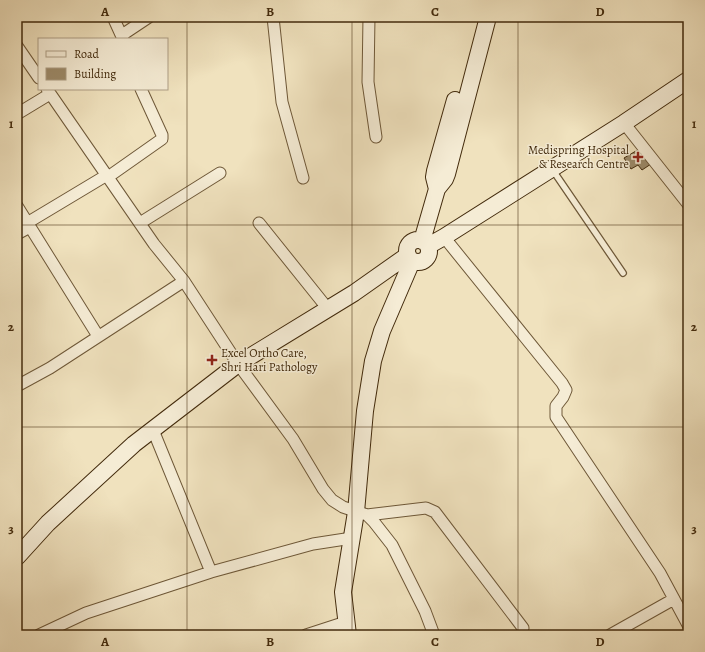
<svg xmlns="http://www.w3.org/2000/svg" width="705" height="652" font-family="Alegreya,serif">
  <rect width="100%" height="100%" fill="#f0e2be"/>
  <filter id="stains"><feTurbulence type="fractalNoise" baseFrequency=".005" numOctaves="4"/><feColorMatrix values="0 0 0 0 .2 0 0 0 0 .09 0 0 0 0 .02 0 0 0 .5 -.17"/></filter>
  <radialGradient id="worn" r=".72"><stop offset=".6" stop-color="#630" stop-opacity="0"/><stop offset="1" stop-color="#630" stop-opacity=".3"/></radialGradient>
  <path fill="#9c8a69" stroke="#422a0c" d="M 641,148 L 651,164 L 642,170 L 638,165 L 631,169 L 624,158 Z"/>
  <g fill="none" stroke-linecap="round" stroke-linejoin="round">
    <defs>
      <path id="lane" d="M 552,169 L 623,273"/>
      <path id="street" d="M 113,17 L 123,39
        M 273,17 L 282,102 L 303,178
        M 369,17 L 368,82 L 376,137
        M 122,35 L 149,17
        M 17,46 L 39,78
        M 47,89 L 154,244 L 184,281 L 238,364 L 293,439 L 323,489 L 332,500 L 343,507 L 367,515 L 374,522 L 392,545 L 425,611 L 434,635
        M 17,114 L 50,94
        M 624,123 L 688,204
        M 108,177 L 162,139 L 162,135 L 141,89
        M 17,206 L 98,336
        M 27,223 L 107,175
        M 140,223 L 220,173
        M 259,223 L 328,309
        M 17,234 L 30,227
        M 444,237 L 562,383 L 566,390 L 563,397 L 556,406 L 556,417 L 660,573 L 688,625
        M 17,386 L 50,368 L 184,281
        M 153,430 L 211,572
        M 367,515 L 426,508 L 435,512 L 523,628
        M 39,635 L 86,613 L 211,572 L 313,544 L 352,538
        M 306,635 L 346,622
        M 610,635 L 674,599"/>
      <path id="secondary" d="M 437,189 L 434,177 L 435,171 L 455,100
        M407 251a11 11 0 1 1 22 0a11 11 0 1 1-22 0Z
        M 422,241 L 437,189 L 445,179 L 447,174 L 488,17
        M 428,246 L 444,237 L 624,123 L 688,80
        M 17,557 L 48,523 L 134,444 L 238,364 L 354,293 L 408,255
        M 348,635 L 343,592 L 356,512 L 365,411 L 373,361 L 382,331 L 412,261"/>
    </defs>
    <use href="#lane" stroke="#6e5838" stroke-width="8"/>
    <use href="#street" stroke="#6e5838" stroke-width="13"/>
    <use href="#secondary" stroke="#422a0c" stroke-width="18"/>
    <use href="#lane" stroke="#f5ecd5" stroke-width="5.5"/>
    <use href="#street" stroke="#f5ecd5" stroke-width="11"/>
    <use href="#secondary" stroke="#f5ecd5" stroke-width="16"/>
  </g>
  <path fill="none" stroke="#422a0c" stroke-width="1" stroke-opacity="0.55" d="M 187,17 L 187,635M 352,17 L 352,635M 518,17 L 518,635M 17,225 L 688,225M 17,427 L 688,427"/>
  <g fill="#8f2418" stroke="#f5ecd5" stroke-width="1.5">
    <path d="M636 151h4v4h4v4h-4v4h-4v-4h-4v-4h4z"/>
    <path d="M210 354h4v4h4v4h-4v4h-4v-4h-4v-4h4z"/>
  </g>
  <g text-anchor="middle" stroke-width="3" stroke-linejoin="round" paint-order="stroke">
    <g font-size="12" fill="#422a0c" stroke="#f5ecd5" text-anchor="end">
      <text x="629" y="154">Medispring Hospital<tspan x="629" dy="14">&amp; Research Centre</tspan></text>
      <text x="221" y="357" text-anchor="start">Excel Ortho Care,<tspan x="221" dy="14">Shri Hari Pathology</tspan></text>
    </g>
  </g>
  <rect width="705" height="652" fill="none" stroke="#f0e2be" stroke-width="44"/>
  <rect x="38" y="38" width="130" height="52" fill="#f5ecd5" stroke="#ad9e85"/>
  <rect x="46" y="51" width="20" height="6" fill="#f5ecd5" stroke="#ad9e85"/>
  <text x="74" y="58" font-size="12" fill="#422a0c">Road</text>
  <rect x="46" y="68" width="20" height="12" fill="#9c8a69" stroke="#ad9e85"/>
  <text x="74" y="78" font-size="12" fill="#422a0c">Building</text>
  <rect x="22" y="22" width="661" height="608" fill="none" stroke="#422a0c" stroke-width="1.5"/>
  <g font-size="13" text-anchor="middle" font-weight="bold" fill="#422a0c">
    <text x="105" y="16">A</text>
    <text x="270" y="16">B</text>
    <text x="435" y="16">C</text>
    <text x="600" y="16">D</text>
    <text x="11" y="128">1</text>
    <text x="694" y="128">1</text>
    <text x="11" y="331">2</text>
    <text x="694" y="331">2</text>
    <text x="11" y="533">3</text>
    <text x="694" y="533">3</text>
    <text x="105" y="646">A</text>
    <text x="270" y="646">B</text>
    <text x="435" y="646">C</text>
    <text x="600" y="646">D</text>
  </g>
  <rect width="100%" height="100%" filter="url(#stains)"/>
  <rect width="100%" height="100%" fill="url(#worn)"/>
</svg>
